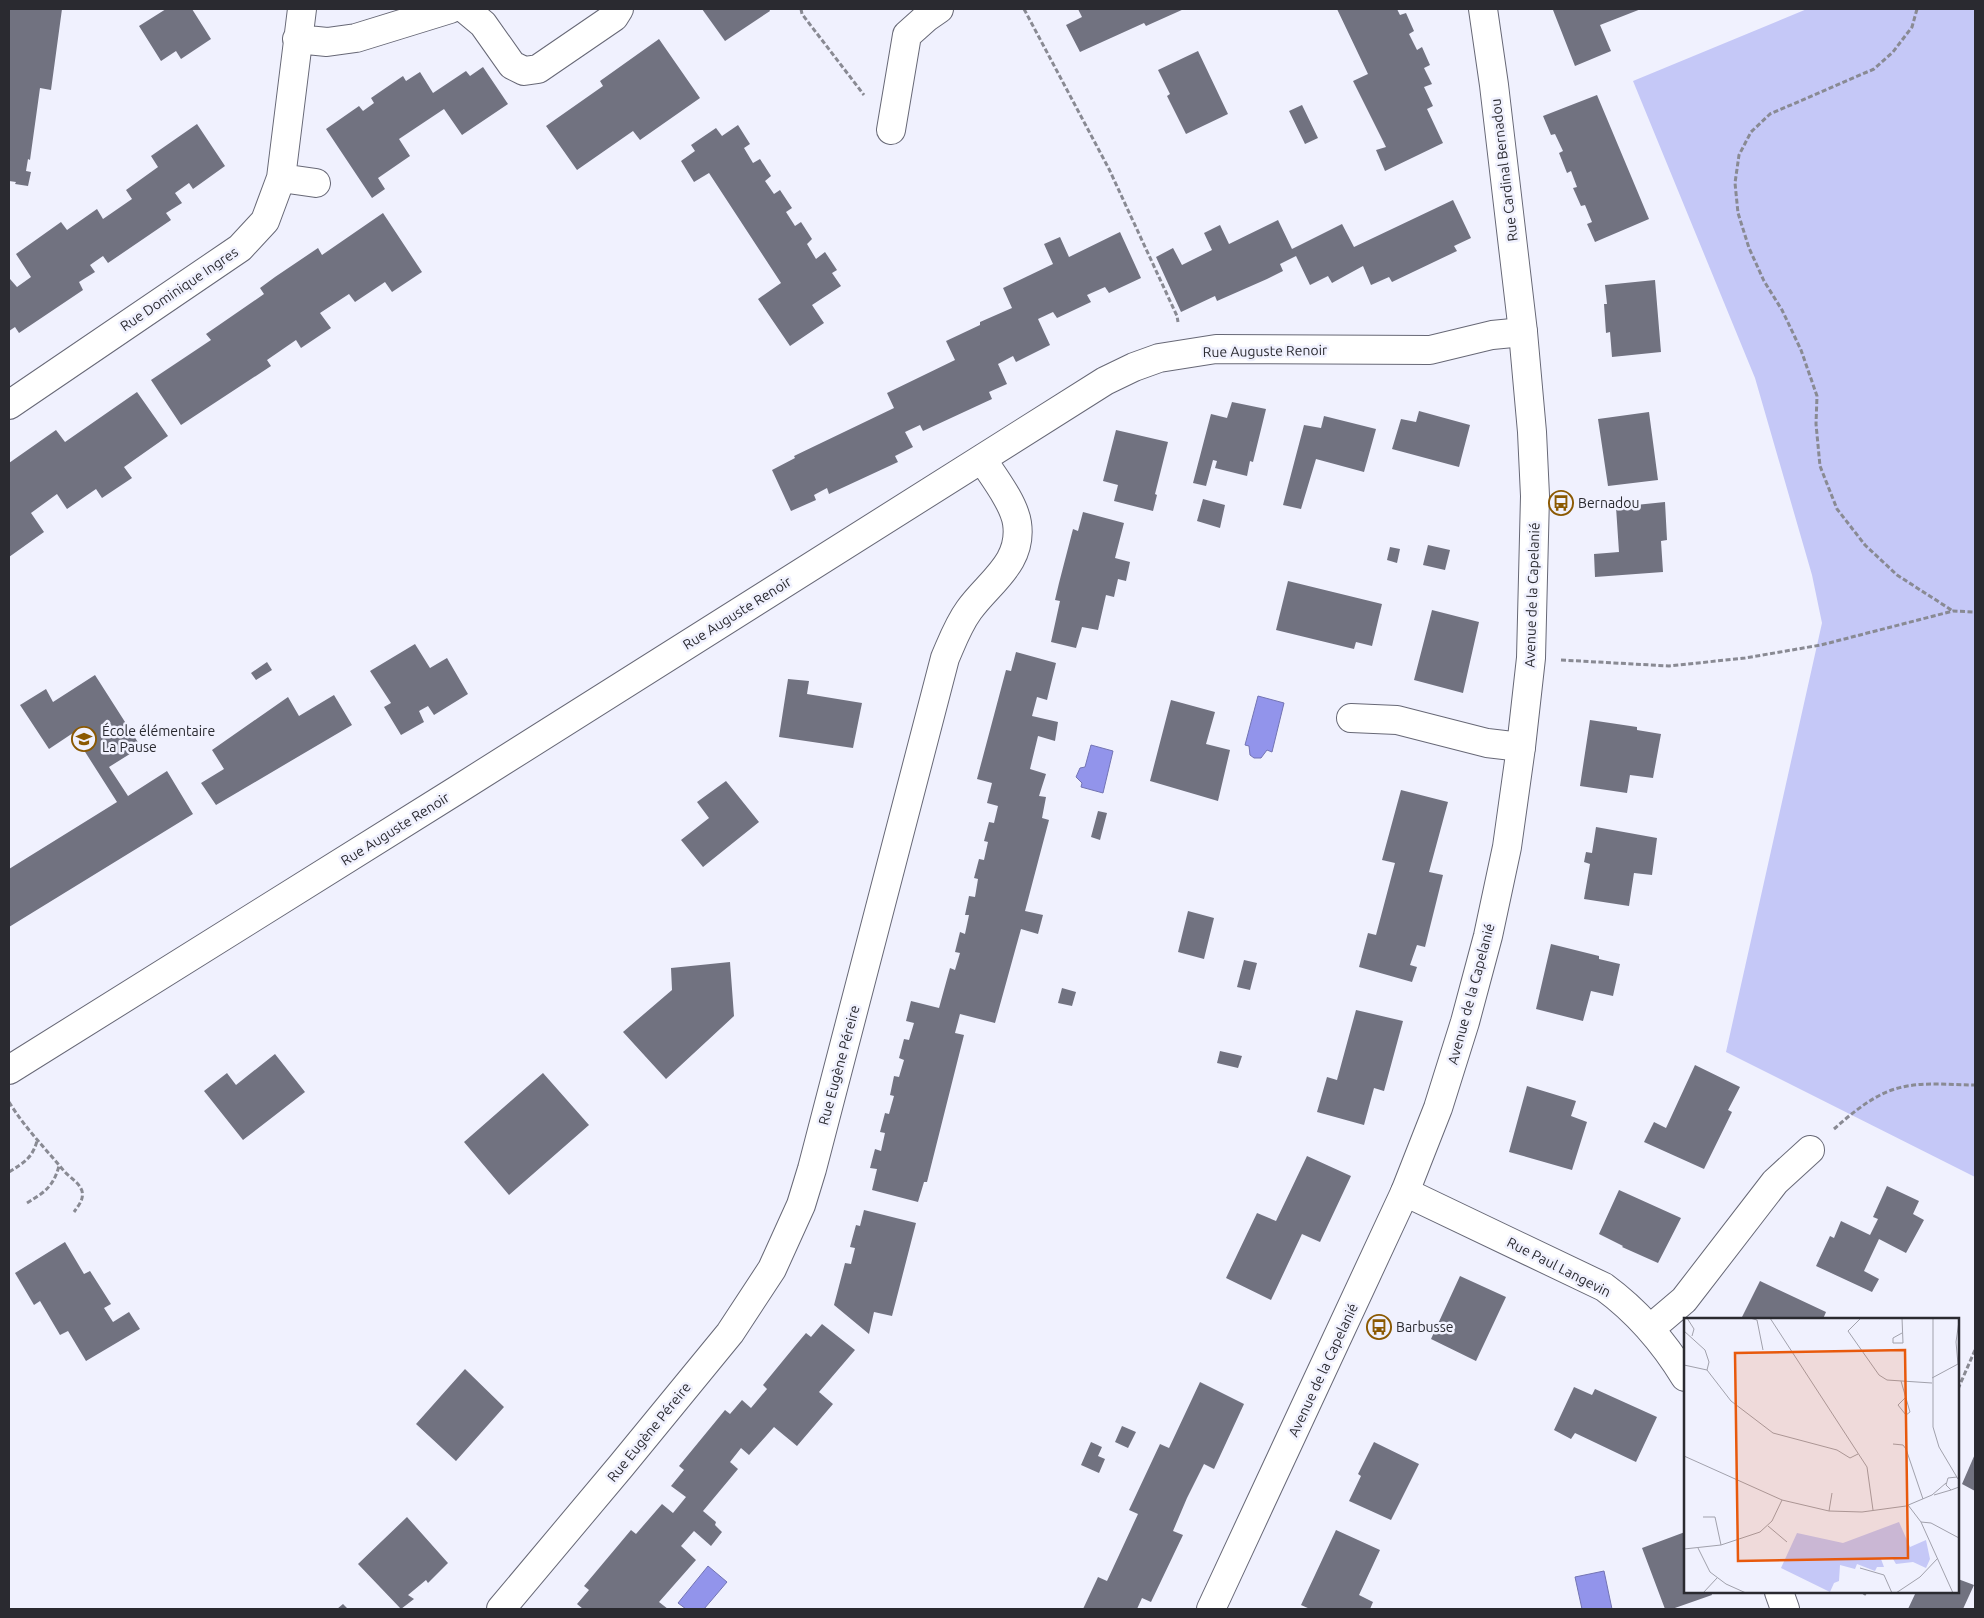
<svg xmlns="http://www.w3.org/2000/svg" width="1984" height="1618" font-family="Ubuntu,sans-serif">
  <rect width="100%" height="100%" fill="#f0f1fe"/>
  <path fill="#c5c8f7" d="M 1807,9 L 1975,9 L 1975,1177 L 1726,1052 L 1822,623 L 1812,575 L 1755,378 L 1633,81 Z"/>
  <path fill="#9294eb" stroke="#7374b3" d="M 1258,696 L 1284,703 L 1272,752 L 1267,750 L 1261,758 L 1254,758 L 1250,755 L 1249,746 L 1245,745 Z
    M 1091,745 L 1113,751 L 1103,793 L 1081,787 L 1082,783 L 1076,777 L 1080,768 L 1085,767 Z
    M 708,1566 L 727,1582 L 704,1609 L 686,1609 L 678,1603 Z
    M 1604,1571 L 1612,1609 L 1582,1609 L 1575,1577 Z"/>
  <path fill="#717280" d="M 9,9 L 62,9 L 51,90 L 40,88 L 30,160 L 28,159 L 26,171 L 31,172 L 28,186 L 15,184 L 16,182 L 9,181 Z
    M 166,9 L 192,9 L 211,39 L 181,59 L 176,51 L 161,61 L 139,26 Z
    M 702,9 L 769,9 L 770,11 L 725,41 Z
    M 1078,9 L 1184,9 L 1146,26 L 1144,23 L 1080,52 L 1066,25 L 1082,17 Z
    M 1337,9 L 1397,9 L 1400,15 L 1406,13 L 1414,31 L 1409,34 L 1417,50 L 1422,47 L 1430,65 L 1424,68 L 1432,84 L 1424,87 L 1433,106 L 1427,109 L 1443,143 L 1385,171 L 1376,150 L 1386,147 L 1353,81 L 1368,74 Z
    M 1556,9 L 1641,9 L 1600,25 L 1611,51 L 1575,66 L 1553,10 Z
    M 659,39 L 700,98 L 640,140 L 633,131 L 577,170 L 546,126 L 603,86 L 600,81 Z
    M 1198,51 L 1228,114 L 1186,134 L 1167,96 L 1170,94 L 1158,70 Z
    M 483,67 L 508,104 L 462,135 L 444,109 L 399,139 L 410,156 L 378,178 L 385,189 L 372,198 L 326,129 L 359,106 L 363,111 L 374,103 L 371,98 L 403,76 L 406,81 L 420,72 L 433,93 L 466,71 L 470,76 Z
    M 1597,95 L 1649,219 L 1595,242 L 1587,224 L 1592,222 L 1585,205 L 1581,206 L 1573,188 L 1577,187 L 1571,171 L 1567,173 L 1559,153 L 1563,151 L 1555,134 L 1551,135 L 1543,116 Z
    M 1302,105 L 1318,138 L 1305,144 L 1289,111 Z
    M 197,124 L 225,166 L 193,189 L 189,183 L 175,193 L 182,203 L 166,213 L 171,220 L 108,263 L 103,256 L 90,265 L 95,272 L 79,282 L 83,290 L 19,333 L 15,327 L 9,331 L 9,280 L 10,279 L 17,287 L 31,277 L 16,254 L 61,222 L 67,230 L 97,209 L 103,219 L 132,199 L 126,190 L 158,167 L 151,156 Z
    M 738,125 L 750,144 L 744,148 L 753,163 L 760,159 L 771,176 L 765,181 L 774,194 L 780,190 L 792,208 L 786,212 L 795,226 L 801,222 L 812,239 L 807,244 L 816,259 L 825,252 L 837,270 L 832,273 L 841,286 L 812,305 L 824,323 L 790,346 L 758,299 L 781,283 L 709,173 L 694,182 L 681,161 L 695,151 L 691,145 L 716,128 L 722,136 Z
    M 1453,200 L 1471,238 L 1454,246 L 1457,251 L 1392,282 L 1389,277 L 1371,285 L 1363,266 L 1332,283 L 1328,276 L 1310,285 L 1296,256 L 1280,264 L 1283,271 L 1267,279 L 1217,301 L 1215,296 L 1181,312 L 1156,257 L 1173,248 L 1182,265 L 1212,250 L 1204,233 L 1220,225 L 1229,244 L 1278,220 L 1292,249 L 1342,224 L 1354,247 Z
    M 383,213 L 422,272 L 392,292 L 385,282 L 355,302 L 349,294 L 320,313 L 331,328 L 301,348 L 296,340 L 267,360 L 271,366 L 181,425 L 151,380 L 211,340 L 206,334 L 264,294 L 260,288 L 275,277 L 318,248 L 322,255 Z
    M 1120,232 L 1141,278 L 1109,293 L 1105,287 L 1087,295 L 1091,302 L 1057,318 L 1053,312 L 1038,319 L 1050,345 L 1016,362 L 1013,356 L 998,364 L 1007,384 L 989,392 L 992,399 L 923,431 L 920,425 L 905,432 L 913,447 L 895,456 L 898,462 L 829,494 L 827,488 L 814,495 L 816,500 L 791,511 L 772,470 L 795,458 L 794,456 L 894,408 L 887,393 L 955,360 L 946,341 L 980,325 L 980,322 L 1012,308 L 1003,288 L 1053,264 L 1044,244 L 1060,237 L 1069,257 Z
    M 1655,280 L 1661,352 L 1612,357 L 1610,332 L 1606,333 L 1604,304 L 1607,304 L 1605,285 Z
    M 137,392 L 168,436 L 124,467 L 132,478 L 102,498 L 96,489 L 67,509 L 57,494 L 31,513 L 44,532 L 9,557 L 9,463 L 56,430 L 65,442 Z
    M 1232,402 L 1266,409 L 1253,462 L 1250,461 L 1247,476 L 1215,468 L 1217,461 L 1213,460 L 1206,486 L 1193,483 L 1211,414 L 1227,418 Z
    M 1419,411 L 1470,425 L 1459,467 L 1392,449 L 1401,419 L 1416,422 Z
    M 1649,412 L 1658,480 L 1608,486 L 1598,419 Z
    M 1324,416 L 1376,429 L 1364,472 L 1316,459 L 1301,509 L 1283,505 L 1304,425 L 1321,428 Z
    M 1116,430 L 1168,442 L 1155,494 L 1157,495 L 1153,511 L 1114,501 L 1118,485 L 1103,481 Z
    M 1203,499 L 1225,505 L 1220,528 L 1197,521 Z
    M 1665,502 L 1667,540 L 1661,541 L 1663,572 L 1595,577 L 1594,554 L 1619,552 L 1616,507 Z
    M 1083,512 L 1124,523 L 1115,558 L 1130,562 L 1126,581 L 1118,579 L 1114,597 L 1106,595 L 1098,630 L 1082,627 L 1076,648 L 1051,642 L 1060,601 L 1055,600 L 1059,583 L 1073,529 L 1078,531 Z
    M 1428,545 L 1450,550 L 1445,570 L 1423,565 Z
    M 1390,547 L 1400,549 L 1397,563 L 1387,560 Z
    M 1288,581 L 1382,604 L 1372,646 L 1356,642 L 1354,649 L 1276,630 Z
    M 1432,610 L 1479,622 L 1463,693 L 1414,680 Z
    M 415,644 L 430,668 L 447,658 L 468,694 L 434,715 L 428,706 L 419,711 L 424,722 L 401,735 L 384,707 L 391,703 L 370,671 Z
    M 1016,652 L 1056,663 L 1047,700 L 1037,697 L 1032,716 L 1058,722 L 1055,741 L 1038,736 L 1030,769 L 1046,774 L 1039,796 L 1046,797 L 1042,818 L 1049,820 L 1025,911 L 1043,915 L 1038,934 L 1021,929 L 995,1023 L 960,1014 L 955,1033 L 964,1035 L 927,1182 L 924,1182 L 918,1202 L 872,1190 L 877,1169 L 870,1168 L 875,1149 L 881,1151 L 885,1133 L 880,1132 L 885,1113 L 889,1114 L 894,1096 L 890,1095 L 894,1076 L 899,1077 L 904,1060 L 899,1058 L 904,1039 L 909,1040 L 914,1023 L 906,1021 L 911,1001 L 939,1008 L 950,968 L 955,970 L 960,953 L 955,952 L 960,932 L 965,934 L 969,915 L 965,915 L 969,896 L 975,897 L 978,879 L 974,878 L 979,859 L 984,860 L 988,842 L 984,841 L 989,822 L 994,823 L 998,806 L 987,803 L 992,783 L 977,779 L 1006,670 L 1011,671 Z
    M 267,662 L 272,670 L 256,680 L 251,673 Z
    M 95,675 L 141,747 L 109,767 L 128,796 L 167,771 L 193,814 L 9,927 L 9,869 L 117,802 L 73,733 L 49,749 L 20,705 L 46,689 L 53,702 Z
    M 788,679 L 809,681 L 807,694 L 862,703 L 853,748 L 779,737 Z
    M 334,695 L 352,725 L 216,805 L 201,783 L 224,769 L 212,750 L 288,697 L 299,716 Z
    M 1171,700 L 1215,712 L 1206,744 L 1230,750 L 1218,801 L 1150,781 Z
    M 1590,720 L 1637,727 L 1637,730 L 1661,734 L 1653,778 L 1630,775 L 1627,793 L 1580,786 Z
    M 726,781 L 759,822 L 703,867 L 681,840 L 709,818 L 697,802 Z
    M 1401,790 L 1448,802 L 1429,872 L 1443,875 L 1425,947 L 1417,945 L 1410,965 L 1417,967 L 1412,982 L 1359,967 L 1368,933 L 1376,935 L 1395,863 L 1382,860 Z
    M 1098,811 L 1107,813 L 1100,840 L 1091,837 Z
    M 1596,827 L 1657,838 L 1652,875 L 1634,873 L 1629,906 L 1584,899 L 1590,864 L 1584,862 L 1586,852 L 1592,853 Z
    M 1188,911 L 1214,918 L 1204,959 L 1178,952 Z
    M 1551,944 L 1599,956 L 1599,959 L 1620,964 L 1613,996 L 1591,991 L 1583,1021 L 1536,1009 Z
    M 1244,960 L 1257,963 L 1250,990 L 1237,987 Z
    M 730,962 L 734,1016 L 666,1079 L 623,1032 L 672,990 L 671,968 Z
    M 1062,988 L 1076,992 L 1072,1006 L 1058,1003 Z
    M 1356,1010 L 1403,1021 L 1384,1091 L 1374,1088 L 1364,1125 L 1317,1112 L 1327,1077 L 1337,1080 Z
    M 1220,1051 L 1242,1056 L 1238,1068 L 1217,1063 Z
    M 275,1054 L 305,1092 L 243,1140 L 204,1091 L 227,1073 L 236,1085 Z
    M 1695,1065 L 1740,1087 L 1728,1110 L 1732,1112 L 1704,1169 L 1644,1142 L 1654,1122 L 1666,1128 Z
    M 543,1073 L 589,1125 L 509,1195 L 464,1142 Z
    M 1527,1086 L 1576,1101 L 1571,1116 L 1587,1122 L 1572,1170 L 1509,1152 Z
    M 1307,1156 L 1351,1176 L 1320,1242 L 1302,1234 L 1271,1300 L 1226,1278 L 1257,1213 L 1276,1221 Z
    M 1887,1186 L 1919,1201 L 1913,1214 L 1924,1220 L 1906,1253 L 1879,1239 L 1864,1271 L 1879,1279 L 1872,1292 L 1816,1266 L 1830,1236 L 1834,1238 L 1841,1221 L 1870,1235 L 1878,1219 L 1873,1217 Z
    M 1619,1190 L 1681,1218 L 1658,1263 L 1622,1247 L 1623,1246 L 1599,1234 Z
    M 864,1210 L 916,1223 L 892,1316 L 874,1312 L 869,1334 L 834,1305 L 845,1263 L 851,1264 L 855,1248 L 850,1247 L 856,1225 L 860,1226 Z
    M 65,1242 L 84,1274 L 90,1271 L 111,1304 L 104,1308 L 113,1322 L 129,1312 L 140,1329 L 86,1361 L 68,1331 L 60,1335 L 40,1301 L 34,1305 L 15,1273 Z
    M 1460,1276 L 1506,1297 L 1476,1361 L 1431,1339 Z
    M 1760,1281 L 1826,1312 L 1823,1319 L 1741,1319 Z
    M 822,1324 L 855,1350 L 819,1392 L 833,1404 L 797,1446 L 774,1427 L 749,1455 L 741,1448 L 730,1462 L 738,1469 L 703,1511 L 716,1522 L 715,1525 L 722,1532 L 711,1546 L 694,1531 L 681,1546 L 696,1560 L 659,1602 L 668,1609 L 583,1609 L 577,1604 L 589,1590 L 584,1586 L 631,1530 L 636,1534 L 662,1504 L 673,1513 L 686,1497 L 671,1486 L 684,1470 L 679,1466 L 725,1410 L 730,1414 L 742,1400 L 751,1408 L 767,1389 L 763,1385 L 795,1346 L 806,1333 L 811,1337 Z
    M 465,1369 L 504,1407 L 456,1461 L 416,1424 Z
    M 1200,1382 L 1244,1404 L 1214,1469 L 1204,1464 L 1187,1498 L 1173,1531 L 1183,1535 L 1151,1602 L 1142,1598 L 1137,1609 L 1083,1609 L 1098,1577 L 1107,1581 L 1138,1514 L 1129,1510 L 1160,1444 L 1169,1448 Z
    M 1574,1387 L 1592,1395 L 1595,1389 L 1657,1417 L 1636,1462 L 1575,1433 L 1571,1439 L 1554,1430 Z
    M 1122,1426 L 1136,1432 L 1128,1448 L 1115,1442 Z
    M 1091,1442 L 1102,1447 L 1098,1456 L 1105,1459 L 1099,1473 L 1081,1465 Z
    M 1374,1442 L 1419,1464 L 1391,1520 L 1349,1501 L 1361,1476 L 1358,1474 Z
    M 1975,1454 L 1975,1491 L 1962,1484 Z
    M 407,1517 L 448,1563 L 428,1583 L 426,1580 L 408,1595 L 414,1599 L 401,1609 L 358,1564 Z
    M 1336,1530 L 1380,1550 L 1359,1595 L 1373,1602 L 1370,1609 L 1310,1609 L 1301,1605 Z
    M 1685,1532 L 1685,1592 L 1711,1592 L 1712,1595 L 1672,1609 L 1665,1609 L 1642,1548 Z
    M 1958,1579 L 1974,1585 L 1963,1609 L 1908,1609 L 1916,1592 L 1958,1592 Z
    M 343,1604 L 348,1609 L 337,1609 Z"/>
  <g fill="none" stroke-linecap="round" stroke-linejoin="round">
    <defs>
      <path id="minor" d="M 465,9 L 483,24 L 512,65 L 524,71 L 538,69 L 614,17 L 619,9
        M 297,39 L 327,42 L 356,38 L 450,9
        M 891,130 L 907,35 L 926,18 L 939,9
        M 281,178 L 316,183
        M 9,405 L 240,248 L 265,221 L 281,178 L 302,9
        M 1351,718 L 1397,720 L 1487,743 L 1521,747
        M 9,1070 L 457,790 L 1105,381 L 1134,367 L 1159,358 L 1216,349 L 1430,350 L 1492,335 L 1523,332
        M 1405,1192 L 1604,1287 C 1638,1312 1663,1341 1685,1377
        M 1651,1328 L 1684,1300 L 1775,1182 L 1810,1150
        M 1779,1592 L 1785,1609
        M 501,1609 L 621,1466 L 730,1333 L 772,1269 L 801,1205 L 812,1169 L 945,658 C 952,642 958,625 969,610 C 989,582 1023,563 1017,523 C 1014,503 993,476 982,459"/>
      <path id="tertiary" d="M 1211,1609 L 1405,1192 L 1438,1108 L 1465,1022 L 1488,936 L 1507,847 L 1521,747 L 1531,658 L 1535,496 L 1532,432 L 1523,332 L 1494,85 L 1483,9"/>
    </defs>
    <use href="#minor" stroke="#676876" stroke-width="30"/>
    <use href="#tertiary" stroke="#676876" stroke-width="30"/>
    <path stroke="#898a93" stroke-width="3" stroke-dasharray="5 2.5" stroke-linecap="butt" d="M 801,9 L 802,14 L 864,95
      M 1024,9 L 1109,169 L 1177,316 L 1178,322
      M 1917,9 L 1912,27 L 1893,52 L 1874,69 L 1770,114 L 1751,132 L 1739,155 L 1735,183 L 1738,213 L 1749,248 L 1764,281 L 1782,310 L 1801,350 L 1817,396 L 1816,424 L 1820,466 L 1837,509 L 1865,545 L 1897,575 L 1953,611
      M 1561,660 L 1669,666 L 1745,658 L 1821,645 L 1953,611 L 1975,612
      M 9,1102 C 25,1128 45,1148 64,1171 C 70,1178 79,1182 82,1191 C 84,1199 79,1205 74,1212
      M 1834,1129 C 1851,1114 1872,1096 1895,1089 C 1920,1081 1949,1085 1975,1085
      M 9,1172 C 23,1163 32,1159 37,1141
      M 27,1203 C 45,1192 53,1187 59,1166
      M 1958,1389 L 1975,1350
      M 1864,1595 L 1866,1592"/>
    <use href="#minor" stroke="#fff" stroke-width="28"/>
    <use href="#tertiary" stroke="#fff" stroke-width="28"/>
  </g>
  <defs>
    <symbol id="bus-ring" viewBox="-11 -11 22 22"><circle r="9.5" fill="#f0f1fe" stroke="#8b5902" stroke-width="1.5"/><path d="M-5-6H5V4H4V6H2V4H-2V6H-4V4H-5ZM-3.5-4V0h7V-4ZM-3.5 1.2v1.5H-2V1.2ZM2 1.2v1.5H3.5V1.2Z" fill="#8b5902"/></symbol>
    <symbol id="school-ring" viewBox="-11 -11 22 22"><circle r="9.5" fill="#f0f1fe" stroke="#8b5902" stroke-width="1.5"/><path d="M0-5L7-2L0 1L-7-2ZM-4 1L0 2.5L4 1V4Q0 6-4 4Z" fill="#8b5902"/></symbol>
  </defs>
  <g fill-rule="evenodd">
    <use href="#bus-ring" x="1547" y="489" width="28" height="28"/>
    <use href="#school-ring" x="70" y="725" width="28" height="28"/>
    <use href="#bus-ring" x="1365" y="1313" width="28" height="28"/>
  </g>
  <g text-anchor="middle" stroke-width="5" stroke-linejoin="round" paint-order="stroke">
    <g font-size="14" fill="#2a2a30" stroke="#f0f1fe">
      <text transform="translate(1504 170) rotate(-97)" y="5">Rue Cardinal Bernadou</text>
      <text transform="translate(179 289) rotate(-34)" y="5">Rue Dominique Ingres</text>
      <text transform="translate(1265 351) rotate(-1)" y="5">Rue Auguste Renoir</text>
      <text transform="translate(1532 595) rotate(-88)" y="5">Avenue de la Capelanié</text>
      <text transform="translate(737 613) rotate(-32)" y="5">Rue Auguste Renoir</text>
      <text transform="translate(395 829) rotate(-32)" y="5">Rue Auguste Renoir</text>
      <text transform="translate(1471 994) rotate(-75)" y="5">Avenue de la Capelanié</text>
      <text transform="translate(839 1065) rotate(-75)" y="5">Rue Eugène Péreire</text>
      <text transform="translate(1559 1267) rotate(27)" y="5">Rue Paul Langevin</text>
      <text transform="translate(1323 1370) rotate(-65)" y="5">Avenue de la Capelanié</text>
      <text transform="translate(649 1432) rotate(-51)" y="5">Rue Eugène Péreire</text>
    </g>
    <g font-size="14" fill="#2a2a30" stroke="#f0f1fe" text-anchor="start">
      <text x="1578" y="508">Bernadou</text>
      <text x="102" y="736">École élémentaire<tspan x="102" dy="16">La Pause</tspan></text>
      <text x="1396" y="1332">Barbusse</text>
    </g>
  </g>
  <g transform="translate(1684 1318)">
    <rect width="275" height="275" fill="#f0f1fe"/>
    <path d="M 215,204 L 226,229 L 242,222 L 246,241 L 242,250 L 229,244 L 212,246 L 209,241 L 197,241 L 200,249 L 193,249 L 191,253 L 173,246 L 171,251 L 156,247 L 155,263 L 150,265 L 146,274 L 97,250 L 113,215 L 159,225 Z" fill="#c5c8f7"/>
    <path fill="none" stroke="#a1a1ac" stroke-width="1" d="M 3,0 L 10,11 L 8,18M 66,0 L 73,2 L 79,32M 86,0 L 183,149 L 189,192M 177,0 L 164,13 L 195,57 L 203,62 L 248,65M 249,0 L 249,109 L 255,129 L 274,161M 0,13 L 21,32 L 25,44 L 23,52M 218,15 L 209,20 L 209,25 L 219,25 L 218,0M 0,47 L 23,52 L 47,83 L 89,115 L 153,132 L 166,140 L 174,136M 248,60 L 274,46 L 272,24 L 275,3M 217,63 L 226,94 L 222,97 L 214,87 L 221,80M 209,126 L 219,127 L 222,131 L 239,181M 0,138 L 98,182 L 145,193 L 178,194 L 222,188 L 248,177 L 262,165M 273,159 L 264,160 L 262,167 L 267,172 L 275,169M 250,177 L 267,172M 224,187 L 237,204 L 269,275M 145,193 L 148,175M 19,199 L 31,199 L 37,227M 237,204 L 247,205 L 275,220M 84,208 L 103,224M 14,230 L 26,254 L 42,266 L 62,275M 0,231 L 37,227 L 76,214 L 88,203 L 98,182M 176,250 L 200,257 L 208,275M 19,275 L 33,260M 212,275 L 236,259 L 254,240"/>
    <path fill="#e8590c" fill-opacity="0.15" stroke="#e8590c" stroke-width="2.5" d="M 221,32 L 224,240 L 54,243 L 51,35 Z"/>
    <rect width="275" height="275" fill="none" stroke="#2a2a30" stroke-width="2.5"/>
  </g>
  <rect width="1984" height="1618" fill="none" stroke="#2a2a30" stroke-width="20"/>
</svg>
